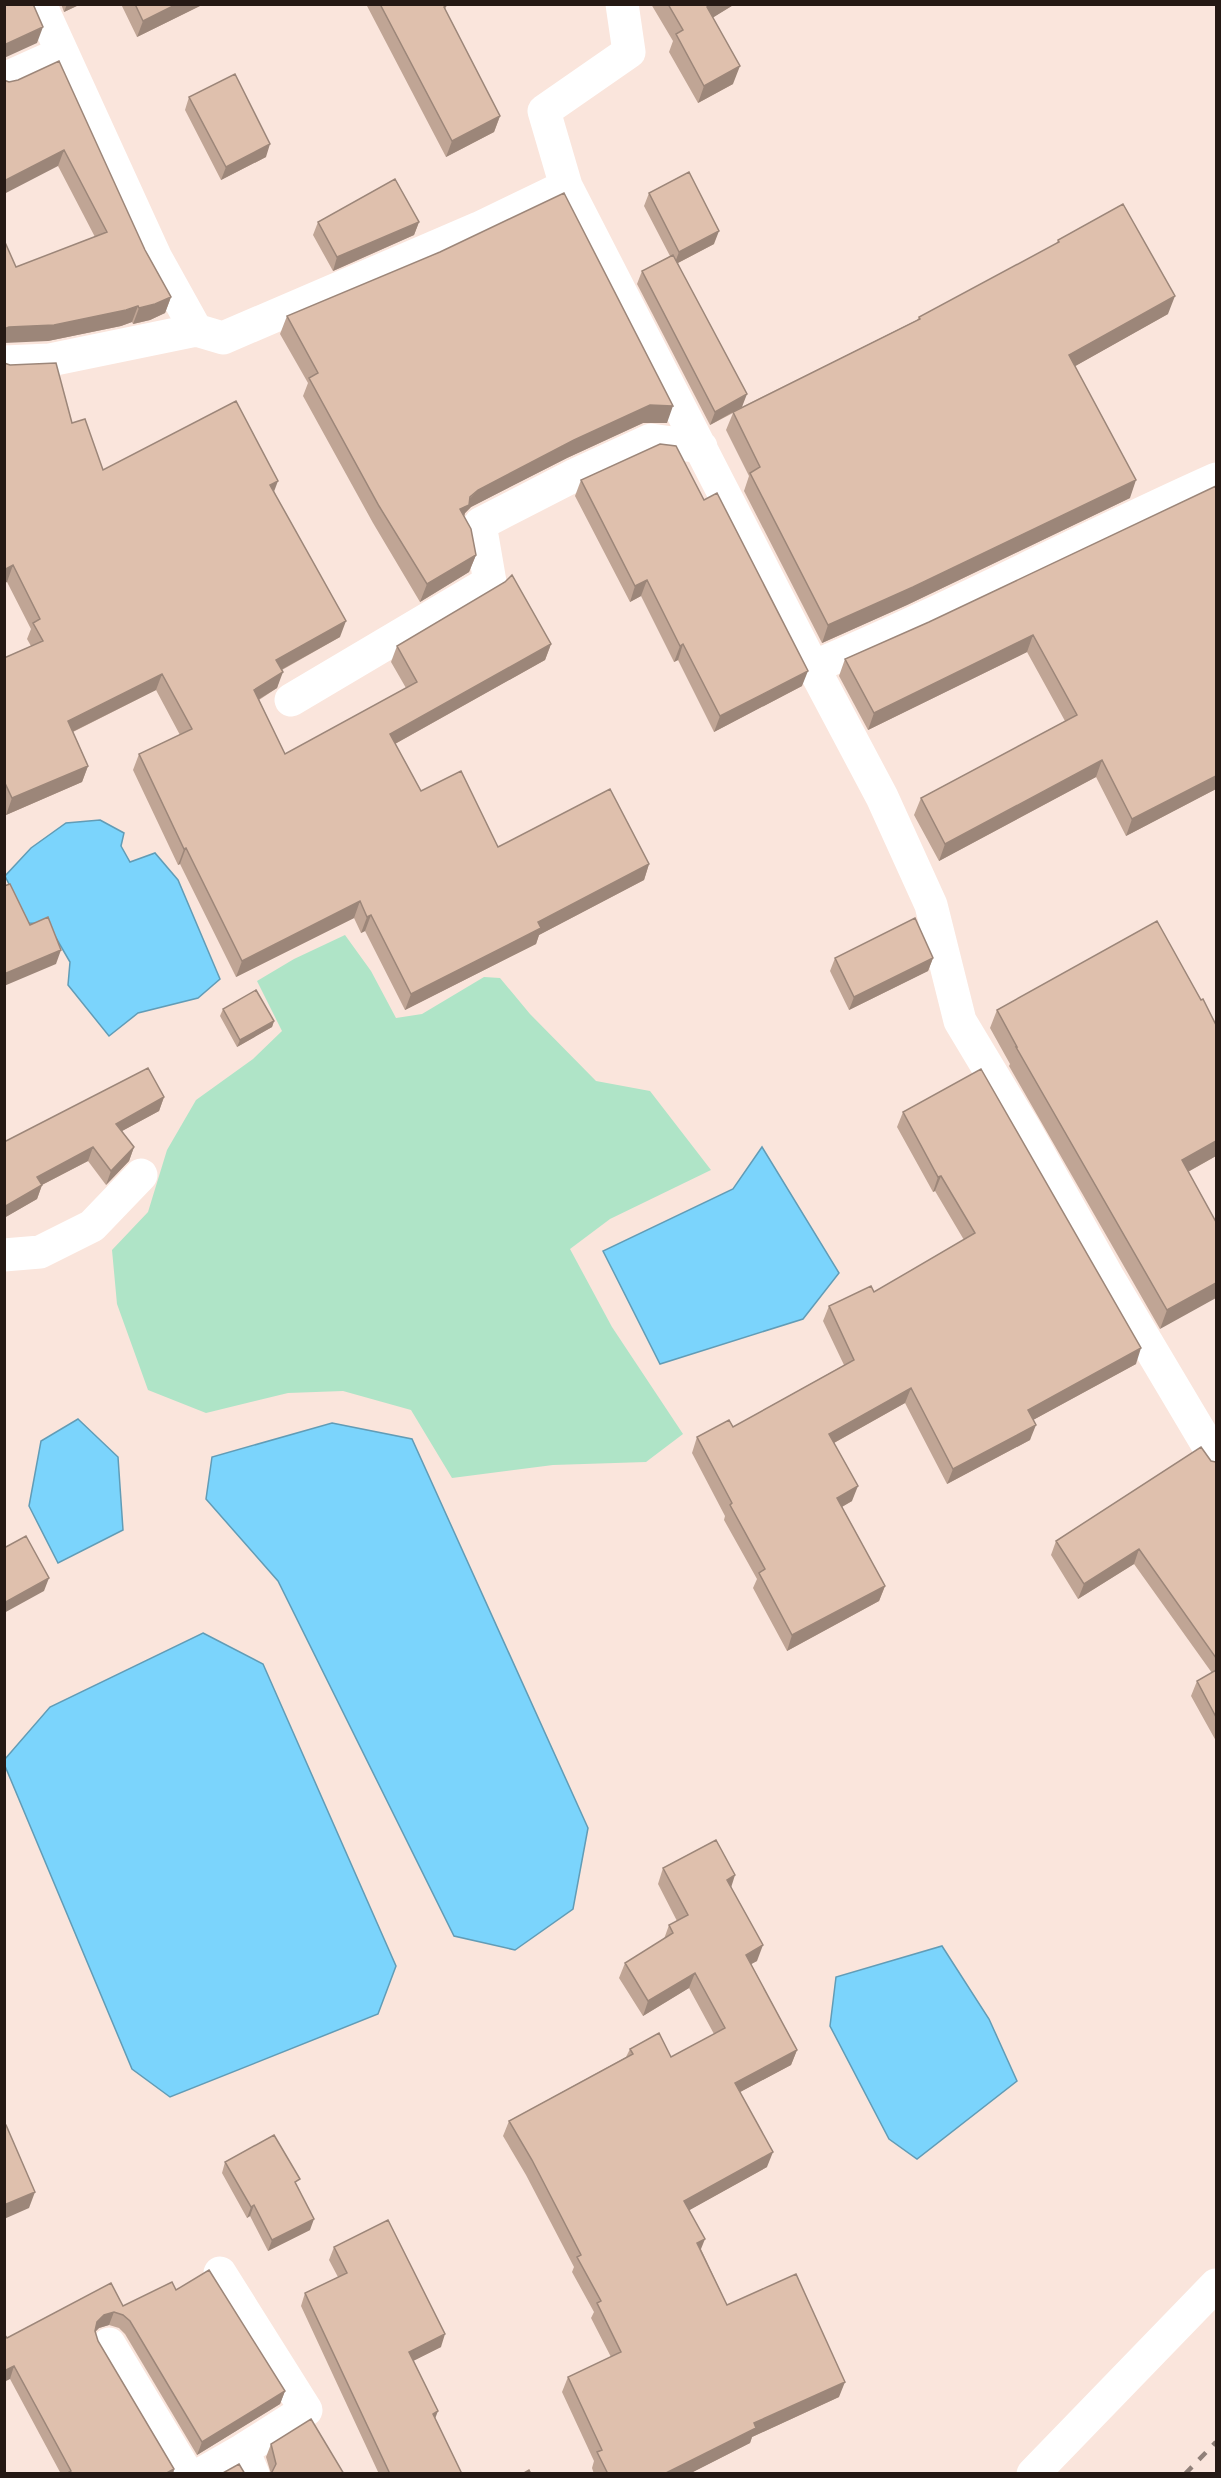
<svg xmlns="http://www.w3.org/2000/svg" width="1221" height="2478" font-family="'Nunito Sans',sans-serif">
  <rect width="100%" height="100%" fill="#fae5dc"/>
  <path fill="#afe4c7" d="M 345,935 L 371,971 L 396,1018 L 422,1014 L 484,977 L 500,978 L 530,1014 L 596,1081 L 650,1091 L 711,1170 L 610,1219 L 570,1249 L 612,1327 L 683,1434 L 646,1462 L 553,1465 L 452,1478 L 411,1410 L 343,1391 L 288,1393 L 206,1413 L 148,1390 L 117,1304 L 112,1250 L 148,1212 L 167,1150 L 196,1100 L 253,1059 L 282,1031 L 257,981 L 294,959 Z"/>
  <path fill="#7bd4fc" stroke="#619cb6" stroke-width="1.5" d="M 100,820 L 124,833 L 121,846 L 130,862 L 155,853 L 178,880 L 220,979 L 198,998 L 138,1013 L 109,1036 L 68,985 L 70,962 L 48,924 L 28,923 L 5,876 L 31,848 L 66,823 Z
    M 762,1147 L 839,1273 L 803,1319 L 660,1364 L 603,1251 L 733,1189 Z
    M 78,1419 L 118,1457 L 123,1530 L 58,1563 L 29,1506 L 41,1441 Z
    M 332,1423 L 412,1439 L 588,1828 L 573,1909 L 515,1950 L 454,1936 L 278,1581 L 206,1499 L 212,1457 Z
    M 203,1633 L 263,1664 L 396,1966 L 378,2014 L 170,2097 L 132,2069 L 5,1766 L 5,1759 L 50,1707 Z
    M 942,1946 L 989,2019 L 1017,2081 L 917,2159 L 889,2139 L 830,2026 L 836,1977 Z"/>
  <g fill="none" stroke-linecap="round" stroke-linejoin="round">
    <path stroke="#fff" stroke-width="33" d="M 40,4 L 156,258 L 196,330
      M 622,4 L 629,52 L 544,111 L 566,186 L 813,667 L 882,797 L 931,905 L 960,1021 L 1026,1131 L 1109,1279 L 1216,1459
      M 4,79 L 62,53
      M 4,362 L 50,360 L 196,330 L 223,338 L 479,228 L 566,186
      M 813,667 C 950,610 1081,539 1216,479
      M 291,700 L 490,582 L 480,524 L 575,475 L 651,440 L 701,447
      M 4,1255 L 40,1252 L 92,1226 L 141,1175
      M 220,2273 L 306,2410 L 243,2450 L 253,2474
      M 109,2344 L 187,2474
      M 201,2474 L 243,2450
      M 1033,2474 L 1216,2285"/>
    <path stroke="#908079" stroke-width="4.5" stroke-dasharray="10 10" stroke-linecap="butt" d="M 1185,2474 L 1216,2442"/>
  </g>
  <path fill="#c0a595" d="M 61,4 L 81,4 L 64,12 Z
    M 121,4 L 204,4 L 137,37 Z
    M 366,4 L 447,4 L 445,10 L 500,116 L 494,132 L 446,157 Z
    M 651,4 L 735,4 L 713,17 L 733,84 L 698,103 L 669,52 L 673,41 Z
    M 9,82 L 145,250 L 171,297 L 165,313 L 150,320 L 133,324 L 132,322 L 121,326 L 48,341 L 16,267 L 95,237 L 58,166 Z
    M 189,97 L 266,157 L 221,180 L 185,110 Z
    M 649,193 L 714,244 L 678,263 L 742,407 L 917,320 L 919,317 L 1056,244 L 1058,240 L 1168,314 L 1075,366 L 1130,498 L 907,605 L 822,643 L 744,491 L 749,476 L 726,430 L 733,413 L 710,425 L 637,284 L 642,271 L 670,256 L 644,206 Z
    M 318,222 L 419,222 L 414,235 L 333,271 L 313,235 Z
    M 287,316 L 667,423 L 643,423 L 567,458 L 471,507 L 465,513 L 464,517 L 476,555 L 469,572 L 420,602 L 373,523 L 303,396 L 308,383 L 280,334 Z
    M 4,363 L 72,423 L 103,470 L 274,491 L 340,637 L 282,670 L 277,688 L 259,700 L 285,754 L 406,688 L 391,662 L 397,646 L 551,644 L 545,660 L 395,744 L 421,791 L 498,847 L 649,864 L 644,880 L 539,935 L 536,944 L 405,1010 L 365,931 L 361,933 L 354,918 L 236,977 L 180,864 L 178,865 L 133,770 L 139,754 L 180,735 L 156,690 L 73,732 L 88,766 L 82,782 L 6,815 L 4,811 L 4,658 L 31,646 L 27,639 L 31,629 L 7,582 L 4,583 Z
    M 581,480 L 704,500 L 802,686 L 714,732 L 678,660 L 674,662 L 641,596 L 630,602 L 575,496 Z
    M 1216,486 L 1216,789 L 1126,836 L 1096,777 L 939,861 L 914,815 L 921,798 L 1065,721 L 1027,652 L 868,730 L 839,676 L 845,659 L 929,622 Z
    M 835,958 L 933,958 L 928,971 L 849,1010 L 830,971 Z
    M 1201,1000 L 1216,1025 L 1216,1156 L 1188,1172 L 1216,1222 L 1160,1329 L 1009,1066 L 1010,1064 L 990,1028 L 997,1010 Z
    M 223,1009 L 274,1021 L 272,1027 L 237,1047 L 220,1016 Z
    M 164,1097 L 159,1111 L 122,1131 L 134,1147 L 129,1161 L 106,1185 L 88,1161 L 42,1185 L 37,1199 L 4,1218 L 4,1142 Z
    M 903,1112 L 1136,1364 L 1033,1420 L 1030,1440 L 947,1484 L 905,1403 L 834,1443 L 852,1501 L 842,1507 L 885,1586 L 879,1601 L 787,1651 L 753,1588 L 757,1579 L 724,1520 L 725,1516 L 692,1453 L 697,1437 L 733,1427 L 844,1365 L 823,1321 L 829,1306 L 874,1292 L 964,1240 L 935,1191 L 933,1192 L 897,1127 Z
    M 1211,1461 L 1216,1462 L 1216,1741 L 1191,1696 L 1197,1681 L 1212,1673 L 1134,1564 L 1078,1599 L 1051,1555 L 1056,1541 Z
    M 663,1868 L 731,1888 L 757,1961 L 751,1964 L 797,2050 L 791,2065 L 740,2092 L 767,2167 L 689,2210 L 701,2249 L 727,2305 L 839,2397 L 752,2437 L 750,2443 L 689,2474 L 594,2474 L 592,2468 L 594,2461 L 562,2392 L 568,2377 L 611,2357 L 591,2318 L 594,2312 L 572,2272 L 574,2267 L 526,2175 L 503,2136 L 509,2121 L 626,2057 L 630,2049 L 671,2057 L 714,2034 L 689,1988 L 643,2016 L 619,1978 L 625,1963 L 664,1939 L 669,1925 L 677,1921 L 658,1884 Z
    M 225,2162 L 297,2186 L 310,2230 L 268,2251 L 250,2216 L 247,2218 L 222,2173 Z
    M 334,2247 L 441,2347 L 413,2361 L 435,2419 L 462,2474 L 379,2474 L 301,2306 L 305,2293 L 338,2277 L 329,2260 Z
    M 176,2290 L 285,2391 L 280,2404 L 197,2455 L 125,2334 L 119,2328 L 109,2325 L 99,2328 L 95,2332 L 98,2341 L 174,2469 L 173,2474 L 61,2474 L 10,2379 L 7,2338 L 123,2306 Z
    M 271,2444 L 344,2474 L 271,2474 L 266,2457 Z"/>
  <path fill="#9c8679" d="M 67,4 L 81,4 L 64,12 Z
    M 177,4 L 204,4 L 137,37 L 143,21 Z
    M 711,4 L 735,4 L 701,25 L 707,7 Z
    M 43,27 L 37,43 L 4,58 L 4,45 Z
    M 740,66 L 733,84 L 698,103 L 704,86 Z
    M 500,116 L 494,132 L 446,157 L 452,141 Z
    M 270,144 L 266,157 L 221,180 L 226,167 Z
    M 64,150 L 58,166 L 4,194 L 4,181 Z
    M 419,222 L 414,235 L 333,271 L 337,257 Z
    M 719,231 L 714,244 L 674,265 L 679,252 Z
    M 1175,296 L 1168,314 L 1063,373 L 1069,355 Z
    M 171,297 L 165,313 L 150,320 L 133,324 L 139,308 Z
    M 138,306 L 132,322 L 121,326 L 48,341 L 4,343 L 4,329 L 9,327 Z
    M 747,394 L 742,407 L 710,425 L 715,412 Z
    M 650,405 L 673,406 L 667,423 L 643,423 L 567,458 L 471,507 L 465,513 L 462,522 L 460,509 L 478,490 L 574,440 Z
    M 1136,480 L 1130,498 L 907,605 L 822,643 L 828,625 Z
    M 278,481 L 272,497 L 270,485 Z
    M 476,555 L 469,572 L 420,602 L 427,584 Z
    M 13,565 L 7,582 L 4,583 L 4,570 Z
    M 647,580 L 641,596 L 630,602 L 635,586 Z
    M 346,621 L 340,637 L 270,676 L 276,660 Z
    M 1033,635 L 1027,652 L 868,730 L 874,713 Z
    M 551,644 L 545,660 L 384,750 L 390,734 Z
    M 683,644 L 678,660 L 674,662 L 680,646 Z
    M 808,671 L 802,686 L 714,732 L 720,716 Z
    M 283,672 L 277,688 L 248,706 L 254,690 Z
    M 162,674 L 156,690 L 62,737 L 68,721 Z
    M 1102,760 L 1096,777 L 939,861 L 945,844 Z
    M 88,766 L 82,782 L 6,815 L 12,798 Z
    M 1216,776 L 1216,789 L 1126,836 L 1132,819 Z
    M 186,848 L 180,864 L 178,865 L 184,849 Z
    M 649,864 L 644,880 L 539,935 L 536,944 L 405,1010 L 411,994 L 538,922 Z
    M 360,901 L 354,918 L 236,977 L 242,961 Z
    M 371,915 L 365,931 L 361,933 L 367,917 Z
    M 61,950 L 56,964 L 4,986 L 4,974 Z
    M 933,958 L 928,971 L 849,1010 L 854,997 Z
    M 274,1021 L 272,1027 L 237,1047 L 240,1040 Z
    M 164,1097 L 159,1111 L 111,1137 L 116,1124 Z
    M 1216,1141 L 1216,1156 L 1175,1179 L 1182,1160 Z
    M 93,1147 L 88,1161 L 32,1190 L 37,1177 Z
    M 134,1147 L 129,1161 L 106,1185 L 111,1171 Z
    M 941,1176 L 935,1191 L 933,1192 L 938,1177 Z
    M 42,1185 L 37,1199 L 4,1218 L 4,1207 Z
    M 1216,1283 L 1216,1298 L 1160,1329 L 1167,1310 Z
    M 1141,1348 L 1136,1364 L 1022,1426 L 1028,1410 Z
    M 911,1388 L 905,1403 L 823,1449 L 829,1434 Z
    M 1036,1425 L 1030,1440 L 947,1484 L 953,1469 Z
    M 858,1486 L 852,1501 L 831,1513 L 837,1498 Z
    M 1139,1549 L 1134,1564 L 1078,1599 L 1084,1584 Z
    M 49,1578 L 44,1591 L 4,1613 L 4,1603 Z
    M 885,1586 L 879,1601 L 787,1651 L 792,1635 Z
    M 735,1875 L 730,1891 L 727,1880 Z
    M 763,1945 L 757,1961 L 740,1970 L 746,1955 Z
    M 695,1973 L 689,1988 L 643,2016 L 648,2001 Z
    M 797,2050 L 791,2065 L 729,2098 L 735,2083 Z
    M 773,2152 L 767,2167 L 679,2216 L 684,2201 Z
    M 35,2192 L 29,2208 L 4,2219 L 4,2205 Z
    M 254,2205 L 250,2216 L 247,2218 L 251,2207 Z
    M 314,2219 L 310,2230 L 268,2251 L 272,2240 Z
    M 705,2239 L 699,2254 L 697,2243 Z
    M 114,2312 L 109,2325 L 99,2328 L 92,2335 L 97,2322 L 104,2315 Z
    M 445,2334 L 441,2347 L 405,2365 L 409,2352 Z
    M 14,2366 L 10,2379 L 4,2382 L 4,2371 Z
    M 845,2382 L 839,2397 L 752,2437 L 750,2443 L 689,2474 L 664,2474 L 754,2423 Z
    M 285,2391 L 280,2404 L 197,2455 L 202,2442 Z
    M 438,2411 L 433,2424 L 433,2414 Z
    M 174,2469 L 173,2474 L 165,2474 Z"/>
  <path fill="#dfc0ad" stroke="#9c8679" stroke-width="1.5" d="M 4,4 L 33,4 L 43,27 L 4,45 Z
    M 135,4 L 177,4 L 143,21 Z
    M 380,4 L 447,4 L 447,5 L 444,7 L 500,116 L 452,141 Z
    M 668,4 L 711,4 L 707,7 L 740,66 L 704,86 L 676,34 L 683,30 Z
    M 59,61 L 145,250 L 171,297 L 155,304 L 139,308 L 138,306 L 126,310 L 54,325 L 9,327 L 4,329 L 4,240 L 16,267 L 107,232 L 64,150 L 4,181 L 4,80 L 9,82 L 18,80 Z
    M 235,74 L 270,144 L 226,167 L 189,97 Z
    M 689,172 L 719,231 L 679,252 L 649,193 Z
    M 395,179 L 419,222 L 337,257 L 318,222 Z
    M 564,193 L 673,406 L 650,405 L 574,440 L 478,490 L 470,497 L 469,505 L 460,509 L 471,529 L 476,555 L 427,584 L 379,506 L 309,378 L 318,373 L 287,316 L 440,252 Z
    M 1123,204 L 1175,296 L 1069,355 L 1136,480 L 913,587 L 828,625 L 750,473 L 760,467 L 733,412 L 920,319 L 919,317 L 1059,242 L 1058,240 Z
    M 673,255 L 747,394 L 715,412 L 642,271 Z
    M 4,363 L 10,365 L 56,363 L 72,423 L 85,419 L 103,470 L 236,401 L 278,481 L 270,485 L 346,621 L 276,660 L 283,672 L 254,690 L 285,754 L 417,682 L 397,646 L 505,582 L 512,575 L 551,644 L 390,734 L 421,791 L 461,771 L 498,847 L 610,789 L 649,864 L 538,922 L 541,928 L 411,994 L 371,915 L 367,917 L 360,901 L 242,961 L 186,848 L 184,849 L 139,754 L 192,729 L 162,674 L 68,721 L 88,766 L 12,798 L 4,781 L 4,658 L 43,641 L 33,623 L 40,619 L 13,565 L 4,570 Z
    M 660,444 L 676,446 L 704,500 L 717,493 L 808,671 L 720,716 L 683,644 L 680,646 L 647,580 L 635,586 L 581,480 Z
    M 1216,486 L 1216,776 L 1132,819 L 1102,760 L 945,844 L 921,798 L 1077,715 L 1033,635 L 874,713 L 845,659 L 929,622 Z
    M 10,884 L 30,925 L 48,917 L 61,950 L 4,974 L 4,886 Z
    M 915,918 L 933,958 L 854,997 L 835,958 Z
    M 1157,921 L 1201,1000 L 1203,999 L 1216,1025 L 1216,1141 L 1182,1160 L 1216,1222 L 1216,1283 L 1167,1310 L 1016,1047 L 1017,1047 L 997,1010 Z
    M 256,990 L 274,1021 L 240,1040 L 223,1009 Z
    M 148,1068 L 164,1097 L 116,1124 L 134,1147 L 111,1171 L 93,1147 L 37,1177 L 42,1185 L 4,1207 L 4,1142 Z
    M 981,1069 L 1141,1348 L 1028,1410 L 1036,1425 L 953,1469 L 911,1388 L 829,1434 L 858,1486 L 837,1498 L 885,1586 L 792,1635 L 759,1573 L 765,1569 L 730,1505 L 732,1503 L 697,1437 L 729,1420 L 733,1427 L 854,1360 L 829,1306 L 871,1286 L 874,1292 L 975,1233 L 941,1176 L 938,1177 L 903,1112 Z
    M 1201,1447 L 1211,1461 L 1216,1462 L 1216,1658 L 1139,1549 L 1084,1584 L 1056,1541 Z
    M 26,1536 L 49,1578 L 4,1603 L 4,1548 Z
    M 1216,1670 L 1216,1717 L 1197,1681 Z
    M 716,1840 L 735,1875 L 727,1880 L 763,1945 L 746,1955 L 797,2050 L 735,2083 L 773,2152 L 684,2201 L 705,2239 L 697,2243 L 727,2305 L 796,2274 L 845,2382 L 754,2423 L 756,2428 L 664,2474 L 608,2474 L 597,2452 L 602,2450 L 568,2377 L 621,2352 L 597,2303 L 601,2301 L 577,2257 L 581,2255 L 532,2160 L 509,2121 L 633,2054 L 630,2049 L 659,2033 L 671,2057 L 725,2028 L 695,1973 L 648,2001 L 625,1963 L 673,1933 L 669,1925 L 688,1915 L 663,1868 Z
    M 4,2125 L 6,2125 L 35,2192 L 4,2205 Z
    M 274,2135 L 300,2179 L 295,2182 L 314,2219 L 272,2240 L 254,2205 L 251,2207 L 225,2162 Z
    M 388,2220 L 445,2334 L 409,2352 L 438,2411 L 433,2414 L 462,2474 L 390,2474 L 305,2293 L 347,2273 L 334,2247 Z
    M 209,2270 L 285,2391 L 202,2442 L 130,2321 L 123,2315 L 114,2312 L 104,2315 L 97,2322 L 95,2331 L 98,2341 L 174,2469 L 165,2474 L 66,2474 L 71,2471 L 14,2366 L 4,2371 L 4,2334 L 7,2338 L 111,2283 L 123,2306 L 172,2282 L 176,2290 Z
    M 311,2419 L 344,2474 L 271,2474 L 276,2464 L 271,2444 Z
    M 239,2464 L 245,2474 L 221,2474 Z
    M 529,2470 L 531,2474 L 522,2474 Z"/>
  <rect width="1221" height="2478" fill="none" stroke="#251914" stroke-width="12"/>
</svg>
